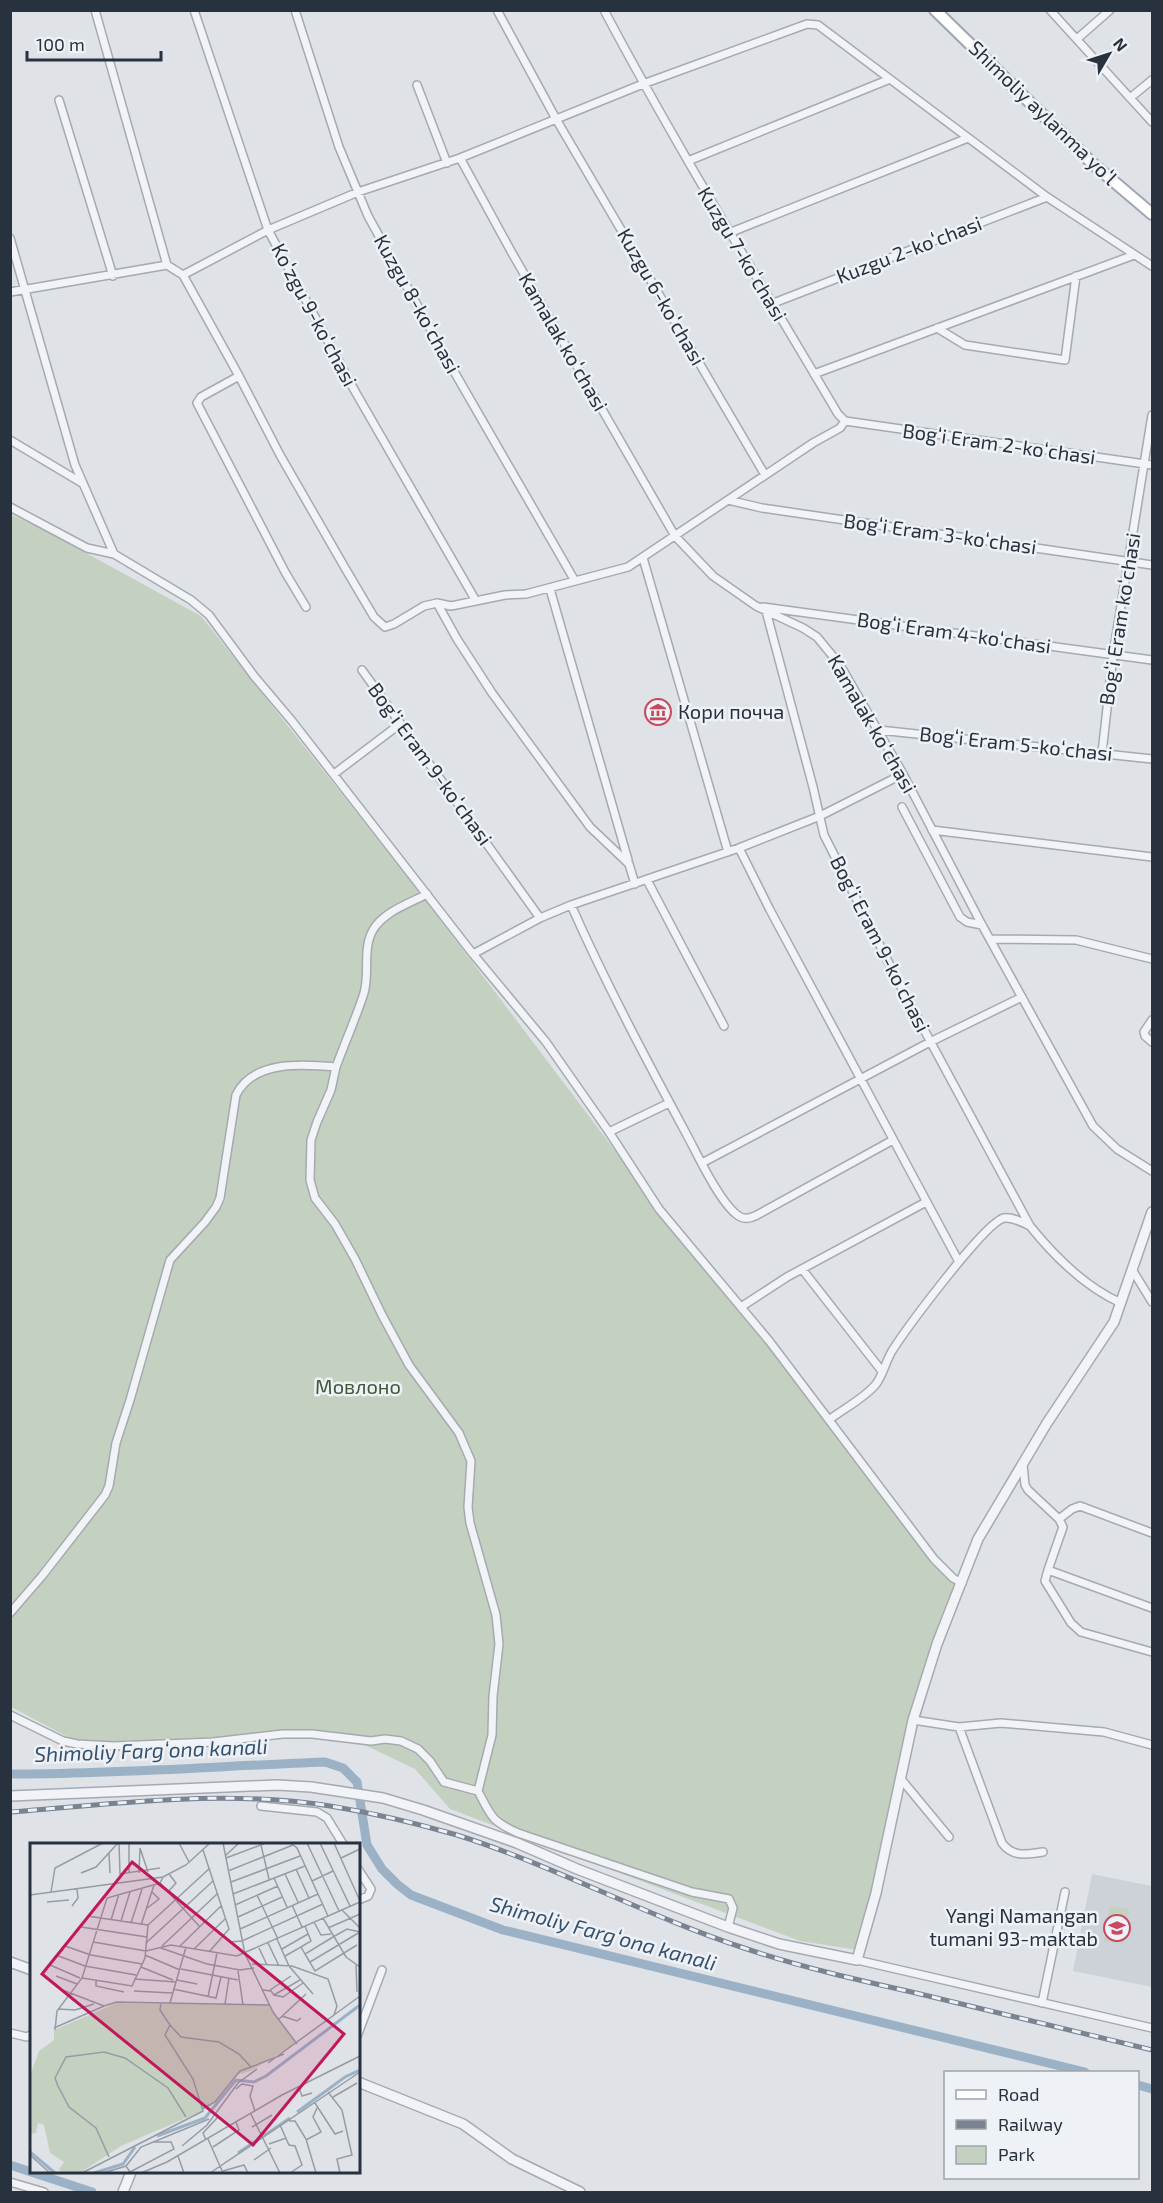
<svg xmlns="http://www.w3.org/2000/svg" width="1163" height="2203" font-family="'Exo 2',sans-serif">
  <rect width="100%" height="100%" fill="#dfe3e8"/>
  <path fill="#cdd2d9" d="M 1092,1874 L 1152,1886 L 1152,1987 L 1073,1971 Z"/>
  <path fill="#c5d1c0" d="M 10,514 L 46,531 L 201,616 L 420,893 L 698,1260 L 756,1323 L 956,1585 L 858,1950 L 800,1941 L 450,1809 L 415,1769 L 352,1739 L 300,1729 L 96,1752 L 11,1707 Z
    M 1110,1906 L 1129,1909 L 1123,1944 L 1104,1941 Z"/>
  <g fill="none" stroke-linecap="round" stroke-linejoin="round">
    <path stroke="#9bb1c6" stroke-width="9" d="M 10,1774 C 115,1774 220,1766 325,1762 L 343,1768 L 357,1782 L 367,1845 L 382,1869 L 397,1884 L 411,1895 L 503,1930 L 1085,2072
      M 1138,2085 L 1152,2089
      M 10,2165 L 92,2192"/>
    <defs>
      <path id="minor" d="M 95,10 L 167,265
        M 194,10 L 268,230 L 356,393 L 476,601
        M 295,10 L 339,147 L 368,216 L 448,361 L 575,581
        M 497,10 L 556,119 L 765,475
        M 604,10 C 677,148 759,280 838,414 L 845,421
        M 1050,10 L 1152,122
        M 1077,39 L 1110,10
        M 417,85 L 447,163
        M 1130,98 L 1152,80
        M 59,100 L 113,276
        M 460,158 L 512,253 L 675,536 L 713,576 L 756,606 L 803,628 L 817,637 L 840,665 L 903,774 L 982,925 L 1093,1126 L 1117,1149 L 1152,1171
        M 688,161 L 890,79
        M 729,233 L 968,138
        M 10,238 L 75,465 L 114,554 L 191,600 L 209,615 L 254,676 L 292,721 L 473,954 L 546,1042 L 609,1132 L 659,1209 L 770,1342 L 934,1559 L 953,1578 L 962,1583
        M 183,275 L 239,376 L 280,455 L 345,568 L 374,617 L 385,627 L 394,624 L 424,606 L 437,603 L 451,606 L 505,595 L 526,594 L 628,567 L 813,443 L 840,428 L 845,421
        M 10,292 L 167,265 L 183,275 L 268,230 L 358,192 L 460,158 L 643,84 L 807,24 L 818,25 L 1047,197 L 1152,266
        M 771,304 L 1047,197
        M 937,328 L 965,345 L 1065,360 L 1076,276
        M 814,374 L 1134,255
        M 239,376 L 201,397 L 197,403 L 285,572 L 306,607
        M 845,421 L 1152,465
        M 10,440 L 82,483
        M 728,500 L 762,508 L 1152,565
        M 10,507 L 87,548 L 114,554
        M 643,558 L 728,852
        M 550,589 L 628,860
        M 437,603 L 457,639 L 492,693 L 590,827 L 629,864 L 635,884
        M 763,607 L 1152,660
        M 766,611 L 813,787 L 824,835 L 901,987 L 1030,1226 C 1055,1257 1085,1287 1121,1303
        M 362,670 L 540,918
        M 879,730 L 1152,759
        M 1102,753 L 1113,655 L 1152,415
        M 334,774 L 400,724
        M 902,807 L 960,917 L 967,922 L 982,925
        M 932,830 L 1152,857
        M 739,848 L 770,910 L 959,1262
        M 647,880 L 724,1026
        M 571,905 C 606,984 647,1061 688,1137 C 699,1158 719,1200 736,1214 C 743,1220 749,1219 757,1215 L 893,1140
        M 990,939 L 1076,940 L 1152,959
        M 473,954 L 540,918 L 571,905 L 739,848 L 820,816 L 903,774
        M 1152,1020 L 1144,1032 L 1145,1036 L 1152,1042
        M 336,1067 C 345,1042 356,1018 364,993 C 370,973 362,949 373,930 C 383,912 410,903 427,894
        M 609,1132 L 669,1103
        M 702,1163 L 930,1042 L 1022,997
        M 802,1269 L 881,1370
        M 1133,1271 L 1152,1302
        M 741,1307 L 787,1277 L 926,1202
        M 829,1420 C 843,1409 865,1398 876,1384 C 882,1377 886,1361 892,1351 C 906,1329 985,1222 1004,1218 C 1013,1217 1022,1222 1030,1226
        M 1023,1464 L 1025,1485 L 1028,1490 L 1059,1519 L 1063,1527 L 1048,1570 L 1152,1608
        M 1059,1519 L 1072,1509 L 1080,1506 L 1152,1533
        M 1048,1570 L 1045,1581 L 1071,1623 L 1081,1632 L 1152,1652
        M 10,1613 L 42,1576 L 105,1495 L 109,1486 L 116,1443 L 130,1400 L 170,1260 L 205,1222 L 216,1207 L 220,1198 L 236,1095 C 253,1060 303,1064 336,1067 L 331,1090 L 317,1122 L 311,1140 L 310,1180 L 315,1198 L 335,1224 L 355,1259 L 382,1315 L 409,1365 L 459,1433 L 471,1461 L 468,1507 L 470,1523 L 496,1615 L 499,1644 L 493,1696 L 492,1735 L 478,1791 C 491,1816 491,1821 518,1833 L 692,1892 L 729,1899 L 733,1908 L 728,1927
        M 10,1715 L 63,1741 L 77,1744 L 114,1746 L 213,1742 L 283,1734 L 312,1734 L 371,1741 L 385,1739 L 401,1741 L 418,1749 L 430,1761 L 444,1782 L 478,1791
        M 913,1720 L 959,1727 L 1001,1723 L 1104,1732 L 1152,1745
        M 959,1727 L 1002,1843 C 1013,1858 1027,1854 1043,1852
        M 901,1779 L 949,1837
        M 261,1806 L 317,1812 L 327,1818 L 343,1844
        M 358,1869 L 371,1889 L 368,1896 L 358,1900
        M 857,1960 L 1152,2028
        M 1042,2003 L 1065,1892
        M 10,2033 L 27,2037 L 32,2034
        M 358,2034 L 382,1970
        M 10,2182 L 44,2192"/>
      <path id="tertiary" d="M 10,1796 L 277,1785 L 311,1787 L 383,1798 L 423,1810 L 517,1843 L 577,1869 L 728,1927 L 779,1944 L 857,1960 L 876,1893 L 913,1720 L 937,1644 L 978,1539 L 1047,1423 L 1114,1322 L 1152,1212
        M 10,1962 L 32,1970
        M 358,2082 L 463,2124 L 512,2159 L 580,2192
        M 123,2192 L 131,2172"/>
      <path id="primary" d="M 935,10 L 1092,163 L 1152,214"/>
    </defs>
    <use href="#minor" stroke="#a4aab2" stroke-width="10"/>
    <use href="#tertiary" stroke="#a4aab2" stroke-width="12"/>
    <use href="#primary" stroke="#9fa7b3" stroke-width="14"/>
    <use href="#minor" stroke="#f1f3f6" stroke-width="7"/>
    <use href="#tertiary" stroke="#f1f3f6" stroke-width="9"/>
    <use href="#primary" stroke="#fff" stroke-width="10"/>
    <defs>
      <path id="rail" d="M 10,1812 C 117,1804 224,1789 330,1806 C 373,1813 415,1823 457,1835 C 555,1866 646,1916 744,1948 C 800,1967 858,1980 916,1993 C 995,2012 1074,2031 1152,2050"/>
    </defs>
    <use href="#rail" stroke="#798391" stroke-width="5"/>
    <use href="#rail" stroke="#eef1f5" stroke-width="3" stroke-dasharray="9" stroke-linecap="butt"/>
  </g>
  <defs>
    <symbol id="museum-ring" viewBox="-11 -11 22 22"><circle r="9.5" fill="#eef1f5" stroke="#c8485f" stroke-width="1.5"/><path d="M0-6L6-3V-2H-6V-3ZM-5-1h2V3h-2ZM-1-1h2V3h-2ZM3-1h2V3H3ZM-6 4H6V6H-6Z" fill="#c8485f"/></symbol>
    <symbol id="school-ring" viewBox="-11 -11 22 22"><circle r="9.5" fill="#eef1f5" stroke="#c8485f" stroke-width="1.5"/><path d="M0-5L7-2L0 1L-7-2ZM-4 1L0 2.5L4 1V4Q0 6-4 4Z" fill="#c8485f"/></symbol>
  </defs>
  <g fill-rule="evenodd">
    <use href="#museum-ring" x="643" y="697" width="30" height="30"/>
    <use href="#school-ring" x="1102" y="1913" width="30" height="30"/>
  </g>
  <g text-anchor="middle" stroke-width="5" stroke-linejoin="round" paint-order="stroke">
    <g font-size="20" fill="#28313e" stroke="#eef1f5">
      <text transform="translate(1043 113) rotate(44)" y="7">Shimoliy aylanma yoʻl</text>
      <text transform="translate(909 250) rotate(-21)" y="7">Kuzgu 2-koʻchasi</text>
      <text transform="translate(742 254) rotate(59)" y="7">Kuzgu 7-koʻchasi</text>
      <text transform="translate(661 297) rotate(60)" y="7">Kuzgu 6-koʻchasi</text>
      <text transform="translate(417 304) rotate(61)" y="7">Kuzgu 8-koʻchasi</text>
      <text transform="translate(314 315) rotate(62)" y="7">Koʻzgu 9-koʻchasi</text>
      <text transform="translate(563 342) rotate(60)" y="7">Kamalak koʻchasi</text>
      <text transform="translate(999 444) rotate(8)" y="7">Bogʻi Eram 2-koʻchasi</text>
      <text transform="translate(940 534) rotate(8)" y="7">Bogʻi Eram 3-koʻchasi</text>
      <text transform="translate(1120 619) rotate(-81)" y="7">Bogʻi Eram koʻchasi</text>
      <text transform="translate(954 633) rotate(8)" y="7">Bogʻi Eram 4-koʻchasi</text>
      <text transform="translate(872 724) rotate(60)" y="7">Kamalak koʻchasi</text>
      <text transform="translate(1016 744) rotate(6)" y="7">Bogʻi Eram 5-koʻchasi</text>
      <text transform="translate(430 764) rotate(54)" y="7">Bogʻi Eram 9-koʻchasi</text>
      <text transform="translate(880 944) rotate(63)" y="7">Bogʻi Eram 9-koʻchasi</text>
    </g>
    <g font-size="20" fill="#28313e" stroke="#eef1f5" text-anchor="start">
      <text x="678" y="719">Кори почча</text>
      <text x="1098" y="1923" text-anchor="end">Yangi Namangan<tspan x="1098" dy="23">tumani 93-maktab</tspan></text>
    </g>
    <g font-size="20" fill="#3e5936" stroke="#eef1f5">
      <text x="358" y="1394">Мовлоно</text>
    </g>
    <g font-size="21" font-style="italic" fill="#345170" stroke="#eef1f5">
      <text transform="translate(151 1751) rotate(-2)" y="7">Shimoliy Fargʻona kanali</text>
      <text transform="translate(603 1934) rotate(15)" y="7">Shimoliy Fargʻona kanali</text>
    </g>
  </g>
  <g transform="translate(30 1843)">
    <rect width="330" height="330" fill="#dfe3e8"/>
    <path d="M 87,160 L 238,162 L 266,200 L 221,228 L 206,232 L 187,258 L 170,269 L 91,303 L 50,330 L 31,330 L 29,326 L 34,319 L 20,310 L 14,282 L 8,280 L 6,290 L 0,291 L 0,233 L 9,208 L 24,197 L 24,187 Z" fill="#c5d1c0"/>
    <path fill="none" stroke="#9bb1c6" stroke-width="3" d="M 267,269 L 315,234 L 330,227M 127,293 L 175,275 L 206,237 L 224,239 L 236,233 L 330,162M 0,309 L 25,330M 208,310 L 260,275M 64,330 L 93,321 L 105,304"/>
    <path fill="none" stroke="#969ca4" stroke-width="1.5" d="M 89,0 L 90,31 L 130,25M 99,0 L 99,30M 149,0 L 159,19M 193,0 L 215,111 L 243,169 L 267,201M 261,0 L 267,5 L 298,73M 277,0 L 309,68M 290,0 L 320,63M 304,0 L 330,58M 231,2 L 239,36M 173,7 L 199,86 L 179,109M 79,10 L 80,30M 195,13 L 209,0M 196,15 L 236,0M 311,15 L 330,6M 266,26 L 279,55M 198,28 L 263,2M 51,30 L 66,24 L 88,0M 109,30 L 110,5 L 118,29M 255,31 L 268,59M 244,35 L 257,64M 282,38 L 303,28M 201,39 L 270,13M 130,40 L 170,84M 21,49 L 25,25 L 73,0M 138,49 L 146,40 L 139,31M 203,51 L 275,23M 0,52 L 133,34 L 156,22 L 180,0M 227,52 L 248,96M 17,59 L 39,57M 205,62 L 248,43M 262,62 L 272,84M 42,63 L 48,55 L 47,46M 116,66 L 129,56 L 122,49M 312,67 L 330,85M 57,73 L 118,82M 208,74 L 252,54M 293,75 L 316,114 L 330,124M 81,77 L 89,51M 91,78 L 100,49M 284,79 L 291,92 L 301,91M 101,80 L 112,46M 111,82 L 124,42M 118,82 L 180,25M 51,84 L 117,94M 298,85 L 330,71M 210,86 L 288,51M 303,94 L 275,111 L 285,128 L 327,102M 303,94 L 317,86 L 330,89M 247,96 L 259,123 L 283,151M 63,99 L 116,108 L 141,102 L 207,113 L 330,59M 199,99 L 212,98 L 293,61M 116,100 L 183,38M 238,100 L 249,123M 35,103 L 61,112 L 112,121M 132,103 L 187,51M 150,103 L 191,63M 271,104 L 281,98 L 275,83M 131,105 L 177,121 L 210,127 L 224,125M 229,105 L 237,122M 164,106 L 195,76M 252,106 L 278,91M 26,112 L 55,123 L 106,132M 115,112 L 150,127M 255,113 L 271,104 L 275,111M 280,119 L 330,89M 222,121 L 262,123 L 298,136 L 307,163 L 304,172 L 238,220M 20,122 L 50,135M 326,122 L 327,149M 111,124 L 143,137M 151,126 L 208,137M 208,128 L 213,162M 26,133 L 47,141M 52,135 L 102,143 L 115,115 L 118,82M 104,136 L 146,139M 66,137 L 66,143 L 94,149M 147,137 L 167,141M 143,146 L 186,155 L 191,134M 233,147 L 241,148 L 244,152 L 270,137M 240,147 L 261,133M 35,148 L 74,163 L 87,159 L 239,162M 104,148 L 142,150M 244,152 L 253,154 L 273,140M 178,154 L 187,110M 131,160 L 130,167 L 140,182M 140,160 L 156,104M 195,161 L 199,135M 28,166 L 45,167 L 64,161M 304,172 L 330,153M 252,173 L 267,178 L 271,175M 248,177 L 276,151M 24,185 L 74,163M 25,187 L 27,168 L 52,135 L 77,55 L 130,40 L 133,34M 269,245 L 272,253 L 282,250M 206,246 L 212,241 L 223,243 L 220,253 L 225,268M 298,249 L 312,267 L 322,312 L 307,316 L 310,330M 303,254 L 327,240M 285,260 L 305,291 L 313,288M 172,266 L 185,259 L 210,228 L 221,224M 221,271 L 250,330M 259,278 L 265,278 L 276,296 L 286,330M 250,282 L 259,302 L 265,303 L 272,322 L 260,330M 222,284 L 242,272M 178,296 L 193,330M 176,297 L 173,290 L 188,274M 276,297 L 291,289 L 283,274 L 287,265M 239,301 L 256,295M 152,303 L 177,282 L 208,240 L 227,226M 183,304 L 209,287 L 206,279M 0,312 L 20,330M 148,313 L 154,330M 79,314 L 66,285 L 39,264 L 28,243 L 25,235 L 36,214 L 74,209 L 95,215 L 138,245 L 156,274M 224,317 L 241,305M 96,323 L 100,329 L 144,306 L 141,299 L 123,299M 193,328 L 214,322 L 218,330M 52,330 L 173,268 L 163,236 L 135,192 L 140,182 L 151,194 L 189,199 L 209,211 L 221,224 L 254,211M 73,330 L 96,323 L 111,304 L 179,276M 111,330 L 137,319 L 252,252 L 330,213M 180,330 L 330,229"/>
    <path fill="#c2185b" fill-opacity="0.15" stroke="#c2185b" stroke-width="3" d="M 102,19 L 314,191 L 223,302 L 12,131 Z"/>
    <rect width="330" height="330" fill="none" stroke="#28313e" stroke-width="3"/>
  </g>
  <rect width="1163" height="2203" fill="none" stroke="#28313e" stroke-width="24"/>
  <rect x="944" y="2071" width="195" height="108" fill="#eef1f5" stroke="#9fa4ac" stroke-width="1.5"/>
  <rect x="956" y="2090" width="30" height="9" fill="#ffffff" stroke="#9fa4ac" stroke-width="1.5"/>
  <text x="998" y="2101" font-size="18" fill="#28313e">Road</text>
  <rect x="956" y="2120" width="30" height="9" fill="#798391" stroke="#9fa4ac" stroke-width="1.5"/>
  <text x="998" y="2131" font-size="18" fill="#28313e">Railway</text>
  <rect x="956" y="2146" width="30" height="18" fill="#c5d1c0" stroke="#9fa4ac" stroke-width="1.5"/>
  <text x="998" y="2161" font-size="18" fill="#28313e">Park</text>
  <g transform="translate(1109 54) rotate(51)" stroke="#eef1f5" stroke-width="4.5" paint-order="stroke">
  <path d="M0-4.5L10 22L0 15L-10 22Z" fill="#28313e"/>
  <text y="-9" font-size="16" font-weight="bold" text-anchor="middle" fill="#28313e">N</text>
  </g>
  <path d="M27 51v9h134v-9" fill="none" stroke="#28313e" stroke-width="3"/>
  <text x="36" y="51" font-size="18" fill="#28313e" stroke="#eef1f5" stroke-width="4.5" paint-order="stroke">100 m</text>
</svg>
